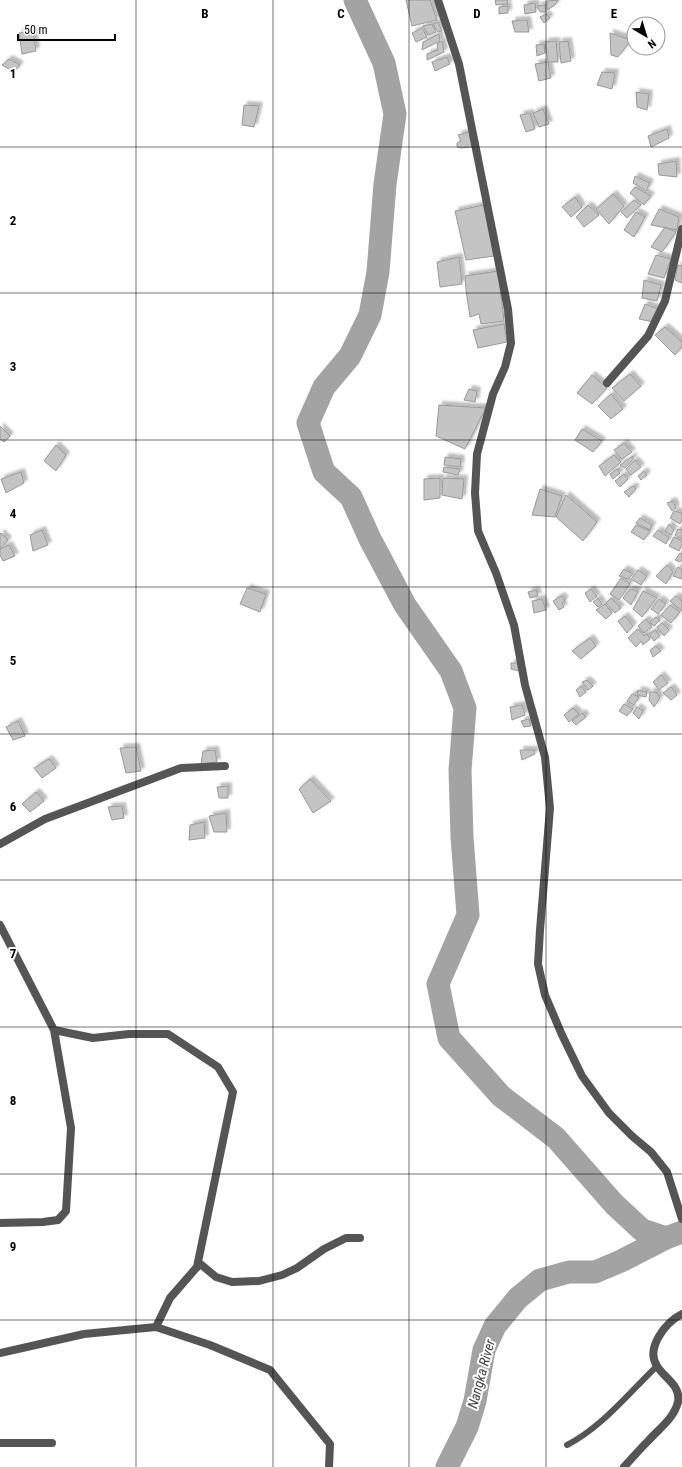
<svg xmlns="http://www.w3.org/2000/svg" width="682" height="1467" font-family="'Roboto Condensed',sans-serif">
  <defs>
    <filter id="shadow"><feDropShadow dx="3.5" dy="-3.5" stdDeviation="1" flood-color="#0004"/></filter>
  </defs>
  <rect width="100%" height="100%" fill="#fff"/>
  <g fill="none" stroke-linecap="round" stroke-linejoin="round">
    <path stroke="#a3a3a3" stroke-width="23" d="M 355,0 L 384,63 L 395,114 L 385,184 L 378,272 L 370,315 L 350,356 L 324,387 L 308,423 L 324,472 L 351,497 L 370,539 L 405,605 L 451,671 L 465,708 L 460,770 L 462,837 L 468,915 L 438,984 L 449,1038 L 501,1096 L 556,1138 L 614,1204 L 642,1230 L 666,1238
      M 447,1467 L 467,1427 L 475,1401 L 484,1350 L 495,1326 L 518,1298 L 540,1280 L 569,1272 L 595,1272 L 621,1261 L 666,1238 L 682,1232"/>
  </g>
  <path fill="#c4c4c4" stroke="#999" filter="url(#shadow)" d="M 406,0 L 430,0 L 437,20 L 412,26 Z
    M 495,0 L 507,0 L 508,4 L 496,5 Z
    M 558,0 L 555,5 L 547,10 L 547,1 Z
    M 535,3 L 536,12 L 525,14 L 524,5 Z
    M 545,5 L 546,12 L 540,12 L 537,6 Z
    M 508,6 L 508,13 L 499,14 L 499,7 Z
    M 546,14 L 550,18 L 544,23 L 540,17 Z
    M 527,20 L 529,32 L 515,32 L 512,21 Z
    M 438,22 L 442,31 L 438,32 L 433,24 Z
    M 432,24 L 436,32 L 428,35 L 423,26 Z
    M 422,28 L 427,37 L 416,42 L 412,33 Z
    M 33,31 L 36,51 L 22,54 L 19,33 Z
    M 610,33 L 631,40 L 618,57 L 611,55 Z
    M 439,34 L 440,41 L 422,50 L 423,42 Z
    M 442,41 L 444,52 L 427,60 L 427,54 L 438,50 L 437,44 Z
    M 556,41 L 558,62 L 548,62 L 545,42 Z
    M 568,41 L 571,61 L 561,63 L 559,42 Z
    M 544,44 L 545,53 L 537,56 L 536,45 Z
    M 447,57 L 450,64 L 435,71 L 432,62 Z
    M 9,59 L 20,65 L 14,72 L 2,65 Z
    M 548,62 L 551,78 L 539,81 L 535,64 Z
    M 602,72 L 615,73 L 612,89 L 597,85 Z
    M 636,92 L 649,94 L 647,110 L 637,107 Z
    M 244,105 L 259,106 L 254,127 L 242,125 Z
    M 543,109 L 549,124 L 539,127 L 533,113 Z
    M 530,113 L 535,129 L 526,132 L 520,115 Z
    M 667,129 L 669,138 L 651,147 L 648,136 Z
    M 469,132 L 472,147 L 461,148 L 457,147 L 457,143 L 461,141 L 458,135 Z
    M 676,161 L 677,177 L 659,175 L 658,164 Z
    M 635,176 L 650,183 L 646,191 L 633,183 Z
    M 635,187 L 651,196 L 644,205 L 630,193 Z
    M 613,194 L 624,206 L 609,224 L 596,209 Z
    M 575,197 L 582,207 L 571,217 L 562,207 Z
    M 634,200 L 641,205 L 627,218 L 621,212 Z
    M 484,205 L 494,256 L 466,260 L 455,211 Z
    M 588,205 L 599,215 L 584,227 L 576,217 Z
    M 659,209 L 679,217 L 677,230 L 651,225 Z
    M 636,212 L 645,217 L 634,237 L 624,230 Z
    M 665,227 L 676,232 L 662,252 L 651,247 Z
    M 656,255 L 671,259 L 664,278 L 648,274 Z
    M 459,257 L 462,284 L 440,287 L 437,262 Z
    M 678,265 L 682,266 L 682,283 L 675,280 Z
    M 498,271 L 504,321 L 481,324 L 479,314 L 470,317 L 466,290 L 465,276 Z
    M 644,280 L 661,285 L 657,301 L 642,298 Z
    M 645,304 L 659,309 L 653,322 L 639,319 Z
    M 504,324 L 507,342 L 478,348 L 473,330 Z
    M 665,327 L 682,342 L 682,347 L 675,355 L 655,335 Z
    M 630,374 L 641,386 L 624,401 L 612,388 Z
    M 592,375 L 607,388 L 592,404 L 577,393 Z
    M 469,389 L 477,391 L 475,402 L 464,400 Z
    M 611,394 L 623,409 L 611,419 L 598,406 Z
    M 439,405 L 486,408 L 465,449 L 436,436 Z
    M 0,426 L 10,436 L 4,442 L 0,439 Z
    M 582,429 L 602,441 L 593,452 L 575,440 Z
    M 624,443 L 632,452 L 622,459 L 614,450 Z
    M 56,445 L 66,455 L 56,471 L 44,461 Z
    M 614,455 L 621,462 L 605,476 L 599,466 Z
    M 633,456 L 633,459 L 625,468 L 620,465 Z
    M 445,457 L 461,459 L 460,467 L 444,465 Z
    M 635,460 L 641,467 L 631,475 L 626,469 Z
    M 444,467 L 460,469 L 458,475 L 443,472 Z
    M 617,469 L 620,473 L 613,479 L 610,474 Z
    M 644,471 L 647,475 L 641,480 L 638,476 Z
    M 21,472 L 24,483 L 6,493 L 1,479 Z
    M 624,474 L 628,479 L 620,487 L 615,481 Z
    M 440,478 L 440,498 L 424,500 L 424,479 Z
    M 443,478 L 464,479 L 462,499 L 442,495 Z
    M 633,486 L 636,489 L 629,497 L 624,492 Z
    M 540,489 L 562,496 L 555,517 L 532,515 Z
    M 566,495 L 597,522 L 583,541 L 556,517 Z
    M 673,501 L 676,508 L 672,511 L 667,503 Z
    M 674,511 L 682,513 L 682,519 L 680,524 L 670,518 Z
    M 640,518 L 652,525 L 650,530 L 636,523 Z
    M 669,524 L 674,530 L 671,535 L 665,531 Z
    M 636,525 L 650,531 L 644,540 L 631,532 Z
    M 678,529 L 682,530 L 682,539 L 675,535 Z
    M 42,530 L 48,545 L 33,551 L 30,535 Z
    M 658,530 L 669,538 L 666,544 L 653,536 Z
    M 1,533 L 8,540 L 0,549 L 0,534 Z
    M 674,537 L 682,541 L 682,545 L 679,551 L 669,546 Z
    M 9,545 L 15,556 L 3,561 L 0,555 L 0,549 Z
    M 680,553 L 682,554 L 682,560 L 680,562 L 675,560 Z
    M 667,565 L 673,572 L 666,584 L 656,576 Z
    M 678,567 L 682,570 L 682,579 L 673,576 Z
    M 624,569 L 633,574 L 628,579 L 619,576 Z
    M 638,570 L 647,576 L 641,585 L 631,579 Z
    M 621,578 L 630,584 L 619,600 L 610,594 Z
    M 247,588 L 266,594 L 260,612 L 240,604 Z
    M 591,589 L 597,596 L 590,602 L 585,593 Z
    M 630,589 L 638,591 L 631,605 L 623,598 Z
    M 536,590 L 538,596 L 530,598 L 528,592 Z
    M 643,591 L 657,598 L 642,617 L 633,609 Z
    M 561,596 L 565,600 L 562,603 L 564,607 L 559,610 L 553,601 Z
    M 676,596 L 682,601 L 682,611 L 670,601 Z
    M 598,598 L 602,604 L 598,607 L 593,602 Z
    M 611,598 L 621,608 L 615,613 L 606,603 Z
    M 542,599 L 546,610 L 534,613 L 532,601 Z
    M 659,599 L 666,604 L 658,614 L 651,609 Z
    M 605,604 L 612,613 L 606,619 L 596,610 Z
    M 670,605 L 680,612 L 671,623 L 661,615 Z
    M 625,616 L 633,626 L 627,633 L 618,621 Z
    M 656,617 L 660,620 L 654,626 L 650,622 Z
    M 646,619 L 652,627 L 644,633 L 638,626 Z
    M 662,623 L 669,630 L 664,636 L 657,627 Z
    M 638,629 L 644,636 L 647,634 L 650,639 L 643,645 L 641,641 L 636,647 L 628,638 Z
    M 655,630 L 660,636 L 654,641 L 649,634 Z
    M 590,638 L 596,646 L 581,659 L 572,651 Z
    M 656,646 L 661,651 L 653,657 L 650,650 Z
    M 511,663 L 518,663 L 519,671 L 511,669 Z
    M 661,675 L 668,683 L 659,690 L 653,682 Z
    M 587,680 L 593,686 L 588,690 L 582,682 Z
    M 581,686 L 586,692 L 580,697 L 576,690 Z
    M 671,687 L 677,695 L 671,700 L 663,693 Z
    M 638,690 L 647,692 L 646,697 L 637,695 Z
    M 650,692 L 656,692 L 660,698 L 654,707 L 649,700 Z
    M 632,694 L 639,697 L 634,705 L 627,701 Z
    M 624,704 L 633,709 L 627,716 L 619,711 Z
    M 522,705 L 525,715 L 512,720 L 510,707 Z
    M 637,707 L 643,711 L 639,719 L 633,713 Z
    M 573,708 L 579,714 L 569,722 L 564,715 Z
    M 582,713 L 586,717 L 576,725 L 572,721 Z
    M 529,719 L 531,726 L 524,727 L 521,721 Z
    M 18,721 L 25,736 L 13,740 L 6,727 Z
    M 136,747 L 141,771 L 126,773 L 120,748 Z
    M 215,750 L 217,762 L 201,764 L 203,751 Z
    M 520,750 L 534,750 L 535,754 L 522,760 Z
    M 49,759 L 56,768 L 42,778 L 34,768 Z
    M 310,779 L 331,801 L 313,813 L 299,789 Z
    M 228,786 L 228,798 L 219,798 L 217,787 Z
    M 36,792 L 44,801 L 30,812 L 22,804 Z
    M 122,806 L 124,818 L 112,820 L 108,807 Z
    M 226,813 L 227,832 L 214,832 L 209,816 Z
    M 204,822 L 205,838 L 189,840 L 190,825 Z"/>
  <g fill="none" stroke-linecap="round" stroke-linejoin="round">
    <path stroke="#555" stroke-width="6" d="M 567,1445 C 601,1428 629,1393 657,1366"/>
    <path stroke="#555" stroke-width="8" d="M 438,0 L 459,64 L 508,309 L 511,343 L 505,367 L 493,394 L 477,454 L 475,493 L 478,531 L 496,573 L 514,625 L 525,685 L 545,757 L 550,808 L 540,930 L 538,964 L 545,995 L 562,1035 L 582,1076 L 609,1113 L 632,1136 L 651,1152 L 667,1172 L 682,1219
      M 607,383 L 648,336 L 665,301 L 682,229
      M 0,844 L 45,819 L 181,768 L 225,766
      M 0,925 L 54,1030 L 93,1038 L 129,1034 L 168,1034 L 218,1067 L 233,1092 L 197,1267 L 170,1298 L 156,1327 L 210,1345 L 270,1370 L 330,1444 L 329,1467
      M 0,1223 L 43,1222 L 58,1220 L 66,1211 L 71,1128 L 54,1030
      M 198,1262 L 216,1277 L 232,1282 L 259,1281 L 282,1275 L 297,1268 L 324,1249 L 346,1238 L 360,1238
      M 0,1353 L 84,1334 L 156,1327
      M 0,1443 L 52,1443
      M 624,1467 C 632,1458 640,1449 649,1440 C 660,1428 674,1418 678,1402 C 681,1385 664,1378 657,1366 C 645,1348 666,1322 682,1314"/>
  </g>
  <path fill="none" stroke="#000" stroke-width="1" stroke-opacity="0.55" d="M 136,0 L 136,1467M 273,0 L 273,1467M 409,0 L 409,1467M 546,0 L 546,1467M 0,147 L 682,147M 0,293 L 682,293M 0,440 L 682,440M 0,587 L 682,587M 0,734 L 682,734M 0,880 L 682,880M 0,1027 L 682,1027M 0,1174 L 682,1174M 0,1320 L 682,1320"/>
  <g text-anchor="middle" stroke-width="4" stroke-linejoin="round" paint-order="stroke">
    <g font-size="14" font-style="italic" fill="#444" stroke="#fff">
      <text transform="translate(481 1374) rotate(-75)" y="5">Nangka River</text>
    </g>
  </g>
  <g font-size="13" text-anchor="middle" font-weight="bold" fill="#000" stroke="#fff" stroke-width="4" stroke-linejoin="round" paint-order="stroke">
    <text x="205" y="18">B</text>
    <text x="341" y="18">C</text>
    <text x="477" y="18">D</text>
    <text x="614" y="18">E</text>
    <text x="13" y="78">1</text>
    <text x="13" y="225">2</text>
    <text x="13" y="371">3</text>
    <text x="13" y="518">4</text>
    <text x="13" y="665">5</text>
    <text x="13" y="811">6</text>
    <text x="13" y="958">7</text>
    <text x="13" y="1105">8</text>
    <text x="13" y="1251">9</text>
  </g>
  <g transform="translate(646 36) rotate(142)"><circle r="19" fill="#ffffff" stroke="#999999"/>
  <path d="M0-3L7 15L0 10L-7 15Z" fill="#000000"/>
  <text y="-6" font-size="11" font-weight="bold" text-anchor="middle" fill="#000000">N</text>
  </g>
  <path d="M18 34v6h97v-6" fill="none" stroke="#000000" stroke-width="2"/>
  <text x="24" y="34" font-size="12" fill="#000000" stroke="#ffffff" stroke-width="3" paint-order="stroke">50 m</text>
</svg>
